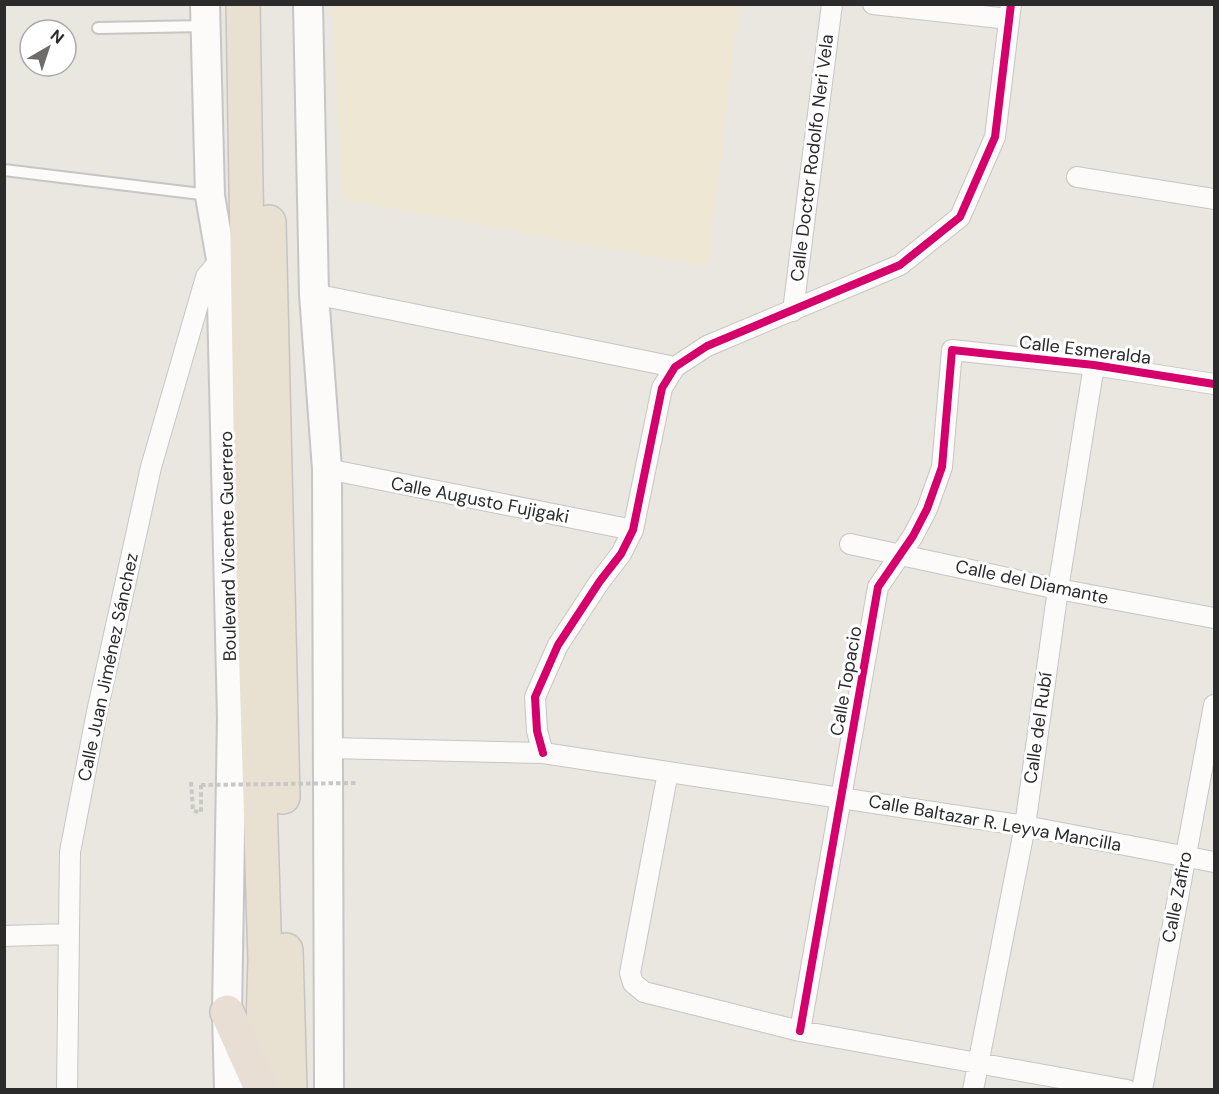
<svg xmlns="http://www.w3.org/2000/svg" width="1219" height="1094" font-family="'DM Sans',sans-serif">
  <rect width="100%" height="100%" fill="#eae6e0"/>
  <path fill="#eee7d3" d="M 332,5 L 739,5 L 708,267 L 342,199 Z"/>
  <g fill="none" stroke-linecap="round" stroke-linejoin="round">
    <defs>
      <path id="service" d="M 98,28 L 205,26
        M 4,170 L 209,195"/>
      <path id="minor" d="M 873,4 L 1009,19
        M 1077,177 L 1214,199
        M 314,294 L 675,367
        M 793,311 L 832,4
        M 327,469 L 633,530
        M 850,544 L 1058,589 L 1214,618
        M 330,748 L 543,753 L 1025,826 L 1214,862
        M 543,753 L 537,731 L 535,697 L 558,645 L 600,581 L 621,554 L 633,530 L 662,388 L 675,367 L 707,346 L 900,265 L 960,217 L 995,137 L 1011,4
        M 668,772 L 630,973 L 633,983 L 644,992 L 800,1031 L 1127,1090
        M 4,936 L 68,934
        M 800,1031 L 878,587 L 913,536 L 927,509 L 942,467 L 952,350 L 1094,365 L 1214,384
        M 67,1090 L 70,852 L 97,712 L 151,467 L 206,277 L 221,259
        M 973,1090 L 1025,826 L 1058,589 L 1094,365
        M 1142,1090 L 1214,705"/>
      <path id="secondary" d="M 205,4 L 210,196 L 221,259 L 232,718 L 227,1012 L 229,1090
        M 308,4 L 314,294 L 327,469 L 329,1090"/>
      <path id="trunk" d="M 243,4 L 252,543 L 265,960 L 261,1090
        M 269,222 L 283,797
        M 286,950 L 290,1090"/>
      <path id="motorway" d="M 227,1012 L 261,1088"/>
    </defs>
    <use href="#service" stroke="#c7c5c6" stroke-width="14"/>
    <use href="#minor" stroke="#c7c5c6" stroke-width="22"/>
    <use href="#secondary" stroke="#c7c5c6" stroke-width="32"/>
    <use href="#trunk" stroke="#c5c4c1" stroke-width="36"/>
    <use href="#motorway" stroke="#c5c4c1" stroke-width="36"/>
    <path stroke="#c8c8c7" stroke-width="4" stroke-dasharray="4.5 3" stroke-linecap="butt" d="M 191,782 L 193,811 L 201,812 L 201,785"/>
    <use href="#service" stroke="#fcfbfa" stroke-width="10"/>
    <use href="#minor" stroke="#fcfbfa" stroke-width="20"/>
    <use href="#secondary" stroke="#fcfbfa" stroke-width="28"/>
    <use href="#trunk" stroke="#e8e1d2" stroke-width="33"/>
    <use href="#motorway" stroke="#e9ded3" stroke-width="33"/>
    <path stroke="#c8c8c7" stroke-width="4" stroke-dasharray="4.5 3" stroke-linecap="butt" d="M 201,785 L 357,783"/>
    <defs>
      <path id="cycleway" d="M 543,753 L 537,731 L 535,697 L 558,645 L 600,581 L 621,554 L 633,530 L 662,388 L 675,367 L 707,346 L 900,265 L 960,217 L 995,137 L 1011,4
        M 800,1031 L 878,587 L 913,536 L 927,509 L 942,467 L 952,350 L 1094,365 L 1214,384"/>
    </defs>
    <use href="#cycleway" stroke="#fff" stroke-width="11"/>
    <use href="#cycleway" stroke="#d6006c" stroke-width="8"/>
  </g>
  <g text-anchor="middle" stroke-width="6" stroke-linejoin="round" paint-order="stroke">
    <g font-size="18" fill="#2b2b2b" stroke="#fff">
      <text transform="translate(812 158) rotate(-83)" y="6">Calle Doctor Rodolfo Neri Vela</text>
      <text transform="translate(1085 350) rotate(7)" y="6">Calle Esmeralda</text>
      <text transform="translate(480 500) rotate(11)" y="6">Calle Augusto Fujigaki</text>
      <text transform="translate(228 546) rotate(-91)" y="6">Boulevard Vicente Guerrero</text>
      <text transform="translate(1032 582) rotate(12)" y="6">Calle del Diamante</text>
      <text transform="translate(108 667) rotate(-78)" y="6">Calle Juan Jiménez Sánchez</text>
      <text transform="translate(846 681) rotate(-80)" y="6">Calle Topacio</text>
      <text transform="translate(1038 728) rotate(-82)" y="6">Calle del Rubí</text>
      <text transform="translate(995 823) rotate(10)" y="6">Calle Baltazar R. Leyva Mancilla</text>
      <text transform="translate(1177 897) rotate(-79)" y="6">Calle Zafiro</text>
    </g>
  </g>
  <rect width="1219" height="1094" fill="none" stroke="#2b2b2b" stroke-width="12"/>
  <g transform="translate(48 48) rotate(39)"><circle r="28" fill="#ffffff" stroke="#aaaaaa" stroke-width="1.5"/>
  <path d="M0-4.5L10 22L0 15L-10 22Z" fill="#6e6c6a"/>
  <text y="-9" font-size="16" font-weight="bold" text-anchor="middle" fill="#2b2b2b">N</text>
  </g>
</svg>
